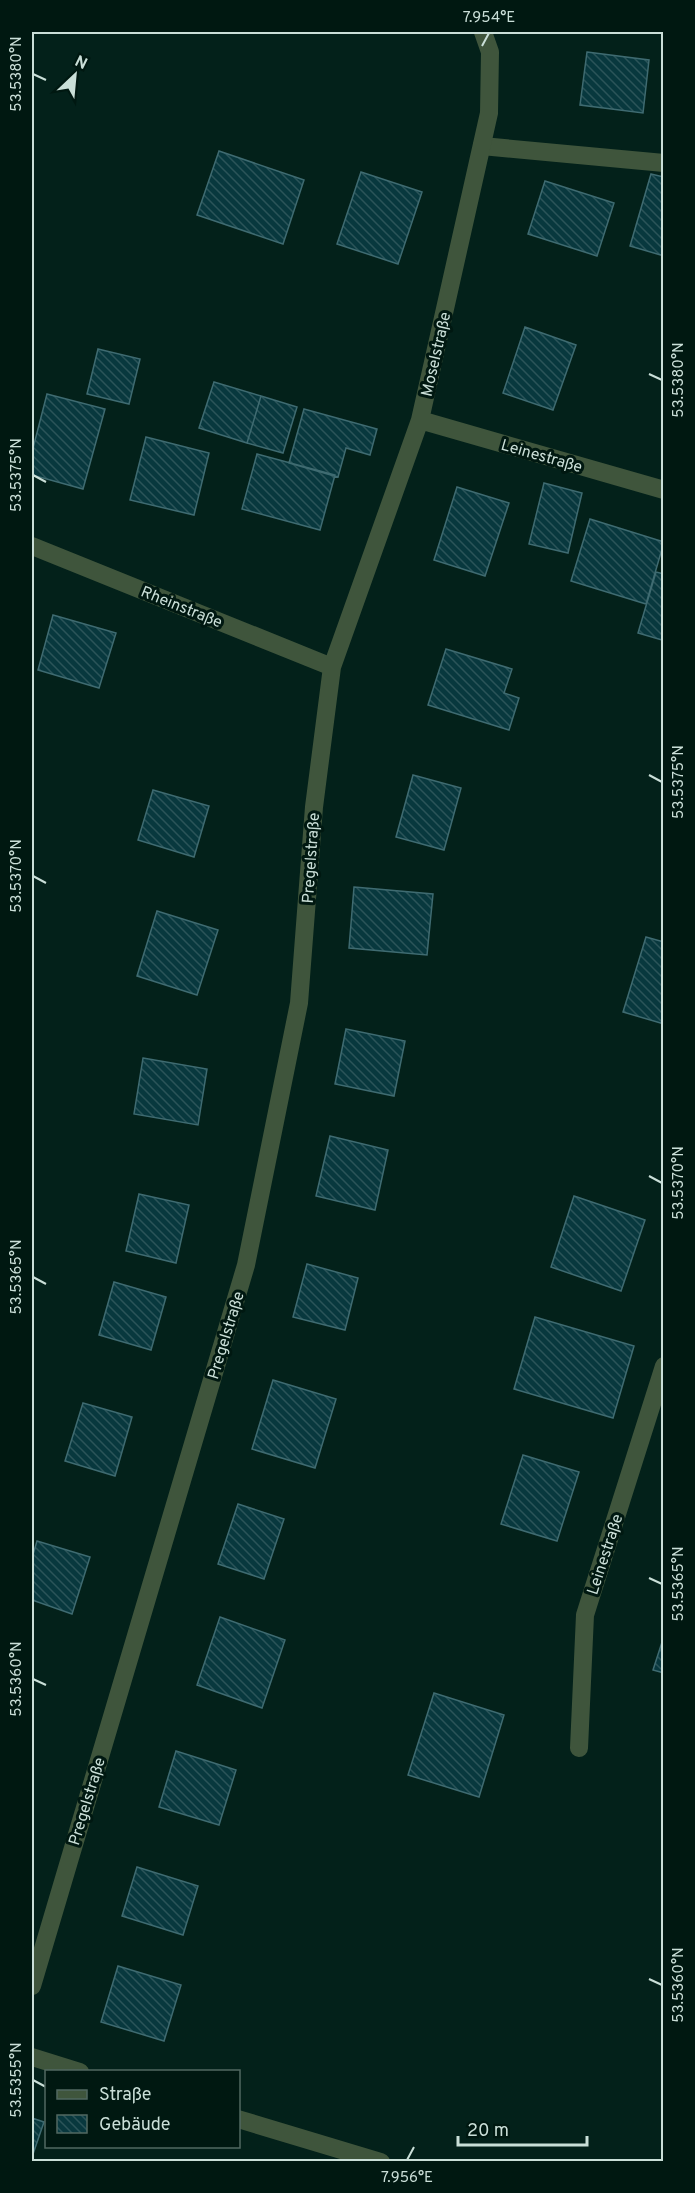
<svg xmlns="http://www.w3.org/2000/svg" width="695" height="2193" font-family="Overpass,sans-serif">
  <defs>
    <pattern id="building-back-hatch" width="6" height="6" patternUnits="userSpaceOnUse" patternTransform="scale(1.5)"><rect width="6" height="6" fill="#08383e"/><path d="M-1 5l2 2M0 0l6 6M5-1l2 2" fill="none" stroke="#2b5459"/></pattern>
  </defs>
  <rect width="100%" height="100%" fill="#03211a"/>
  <path fill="url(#building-back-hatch)" stroke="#3f6b71" stroke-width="1.5" d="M 587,52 L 649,60 L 643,113 L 580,105 Z
    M 219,151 L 304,180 L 283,244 L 197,215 Z
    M 361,172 L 422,192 L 398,264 L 337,244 Z
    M 651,174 L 664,177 L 664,256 L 630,246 Z
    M 545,181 L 614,203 L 597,256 L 528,234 Z
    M 525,327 L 576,345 L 553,410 L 503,393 Z
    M 98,349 L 140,359 L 129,404 L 87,394 Z
    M 214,382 L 261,396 L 247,443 L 199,428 Z
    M 47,394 L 105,409 L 83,489 L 32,475 L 32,452 Z
    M 261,396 L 297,407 L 283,453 L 247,443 Z
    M 304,409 L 377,429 L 370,455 L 346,448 L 338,477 L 289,463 Z
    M 146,437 L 209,453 L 194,515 L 130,500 Z
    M 257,454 L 335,475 L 320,530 L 242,509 Z
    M 544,483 L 582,493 L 568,553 L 529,544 Z
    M 457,487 L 509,503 L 485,576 L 434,560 Z
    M 590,519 L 664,542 L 646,604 L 571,581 Z
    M 656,572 L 664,574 L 662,640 L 638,633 Z
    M 53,615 L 116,633 L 99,688 L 38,670 Z
    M 446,649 L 512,669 L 504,693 L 519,698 L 509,730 L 428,705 Z
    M 413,775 L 461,788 L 444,850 L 396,837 Z
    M 153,790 L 209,806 L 194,857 L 138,840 Z
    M 354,887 L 433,894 L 427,955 L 349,948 Z
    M 157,911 L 218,930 L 197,995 L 137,976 Z
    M 646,937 L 664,942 L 664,1024 L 623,1012 Z
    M 346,1029 L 405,1041 L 394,1096 L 335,1084 Z
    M 143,1058 L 207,1069 L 198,1125 L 134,1114 Z
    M 330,1136 L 388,1150 L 375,1210 L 316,1196 Z
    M 139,1194 L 189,1205 L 176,1263 L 126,1251 Z
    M 574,1196 L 645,1220 L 621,1291 L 551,1267 Z
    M 307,1264 L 358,1278 L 345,1330 L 293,1317 Z
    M 114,1282 L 166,1297 L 151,1350 L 99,1335 Z
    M 535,1317 L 634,1346 L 613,1418 L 514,1389 Z
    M 273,1380 L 336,1399 L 315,1468 L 252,1449 Z
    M 83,1403 L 132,1417 L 115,1476 L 65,1461 Z
    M 523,1455 L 579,1472 L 557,1541 L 501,1524 Z
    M 238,1504 L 284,1519 L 264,1579 L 218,1564 Z
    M 37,1541 L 90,1557 L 72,1614 L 32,1600 L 32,1558 Z
    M 220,1617 L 285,1640 L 262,1708 L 197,1685 Z
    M 664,1636 L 664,1673 L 653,1670 Z
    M 434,1693 L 504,1715 L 479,1797 L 408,1775 Z
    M 176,1751 L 236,1770 L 219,1825 L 159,1807 Z
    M 137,1867 L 198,1886 L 183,1935 L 122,1916 Z
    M 118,1966 L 181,1985 L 164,2041 L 101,2022 Z
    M 32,2118 L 44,2122 L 32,2157 Z"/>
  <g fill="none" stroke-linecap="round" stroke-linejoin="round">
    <path stroke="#3f553c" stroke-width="18" d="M 482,146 L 664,163"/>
    <path stroke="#3f553c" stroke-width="18" d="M 420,420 L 664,490
      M 32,546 L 332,667
      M 579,1748 L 585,1615 L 664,1366
      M 32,1986 L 246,1265 L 299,1003 L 314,807 L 332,667 L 420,420 L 489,113 L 490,52 L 483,32
      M 32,2057 L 80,2072
      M 238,2119 L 381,2162"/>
  </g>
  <path fill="none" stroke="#cadfd8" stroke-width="2" d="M 482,46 L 489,33M 33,74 L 46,80M 649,374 L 662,380M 33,475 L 46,482M 649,775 L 662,782M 33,876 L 46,883M 649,1176 L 662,1183M 33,1277 L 46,1284M 649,1578 L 662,1584M 33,1679 L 46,1685M 649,1979 L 662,1985M 33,2080 L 46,2087M 407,2160 L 414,2147"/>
  <g text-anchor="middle" stroke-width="6" stroke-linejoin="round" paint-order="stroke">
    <g font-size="16" fill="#cadfd8" stroke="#001811">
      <text transform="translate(435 354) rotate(-77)" y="6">Moselstraße</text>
      <text transform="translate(542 455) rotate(16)" y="6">Leinestraße</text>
      <text transform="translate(182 606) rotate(22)" y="6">Rheinstraße</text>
      <text transform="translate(310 858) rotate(-86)" y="6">Pregelstraße</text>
      <text transform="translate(225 1335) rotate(-73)" y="6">Pregelstraße</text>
      <text transform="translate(604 1554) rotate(-72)" y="6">Leinestraße</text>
      <text transform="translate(86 1801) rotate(-73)" y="6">Pregelstraße</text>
    </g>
  </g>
  <rect width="695" height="2193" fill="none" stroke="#001811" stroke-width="66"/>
  <rect x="45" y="2070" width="195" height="78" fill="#001811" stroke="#516861" stroke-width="1.5"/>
  <rect x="57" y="2090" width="30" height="9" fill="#3f553c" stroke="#516861" stroke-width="1.5"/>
  <text x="99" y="2100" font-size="18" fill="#cadfd8">Straße</text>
  <rect x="57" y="2115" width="30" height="18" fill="url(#building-back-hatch)" stroke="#516861" stroke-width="1.5"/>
  <text x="99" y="2130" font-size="18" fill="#cadfd8">Gebäude</text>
  <g transform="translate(75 75) rotate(26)" stroke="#001811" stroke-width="4.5" paint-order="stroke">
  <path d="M0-4.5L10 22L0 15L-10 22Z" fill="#cadfd8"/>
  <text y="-9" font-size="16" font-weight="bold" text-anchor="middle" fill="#cadfd8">N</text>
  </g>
  <path d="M458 2136v9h129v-9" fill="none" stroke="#cadfd8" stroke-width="3"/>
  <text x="467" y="2136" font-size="18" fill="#cadfd8" stroke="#001811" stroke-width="4.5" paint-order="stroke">20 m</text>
  <rect x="33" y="33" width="629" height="2127" fill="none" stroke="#cadfd8" stroke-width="2"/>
  <g font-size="15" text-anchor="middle" fill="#cadfd8">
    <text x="489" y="22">7.954°E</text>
    <text transform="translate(16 74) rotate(-90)" y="5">53.5380°N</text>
    <text transform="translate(678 380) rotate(-90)" y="5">53.5380°N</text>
    <text transform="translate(16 475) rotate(-90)" y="5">53.5375°N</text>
    <text transform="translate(678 782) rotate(-90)" y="5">53.5375°N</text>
    <text transform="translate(16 876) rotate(-90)" y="5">53.5370°N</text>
    <text transform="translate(678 1183) rotate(-90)" y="5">53.5370°N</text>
    <text transform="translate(16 1277) rotate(-90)" y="5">53.5365°N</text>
    <text transform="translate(678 1584) rotate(-90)" y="5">53.5365°N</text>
    <text transform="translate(16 1679) rotate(-90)" y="5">53.5360°N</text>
    <text transform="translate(678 1985) rotate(-90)" y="5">53.5360°N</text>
    <text transform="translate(16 2080) rotate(-90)" y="5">53.5355°N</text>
    <text x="407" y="2182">7.956°E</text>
  </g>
</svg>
